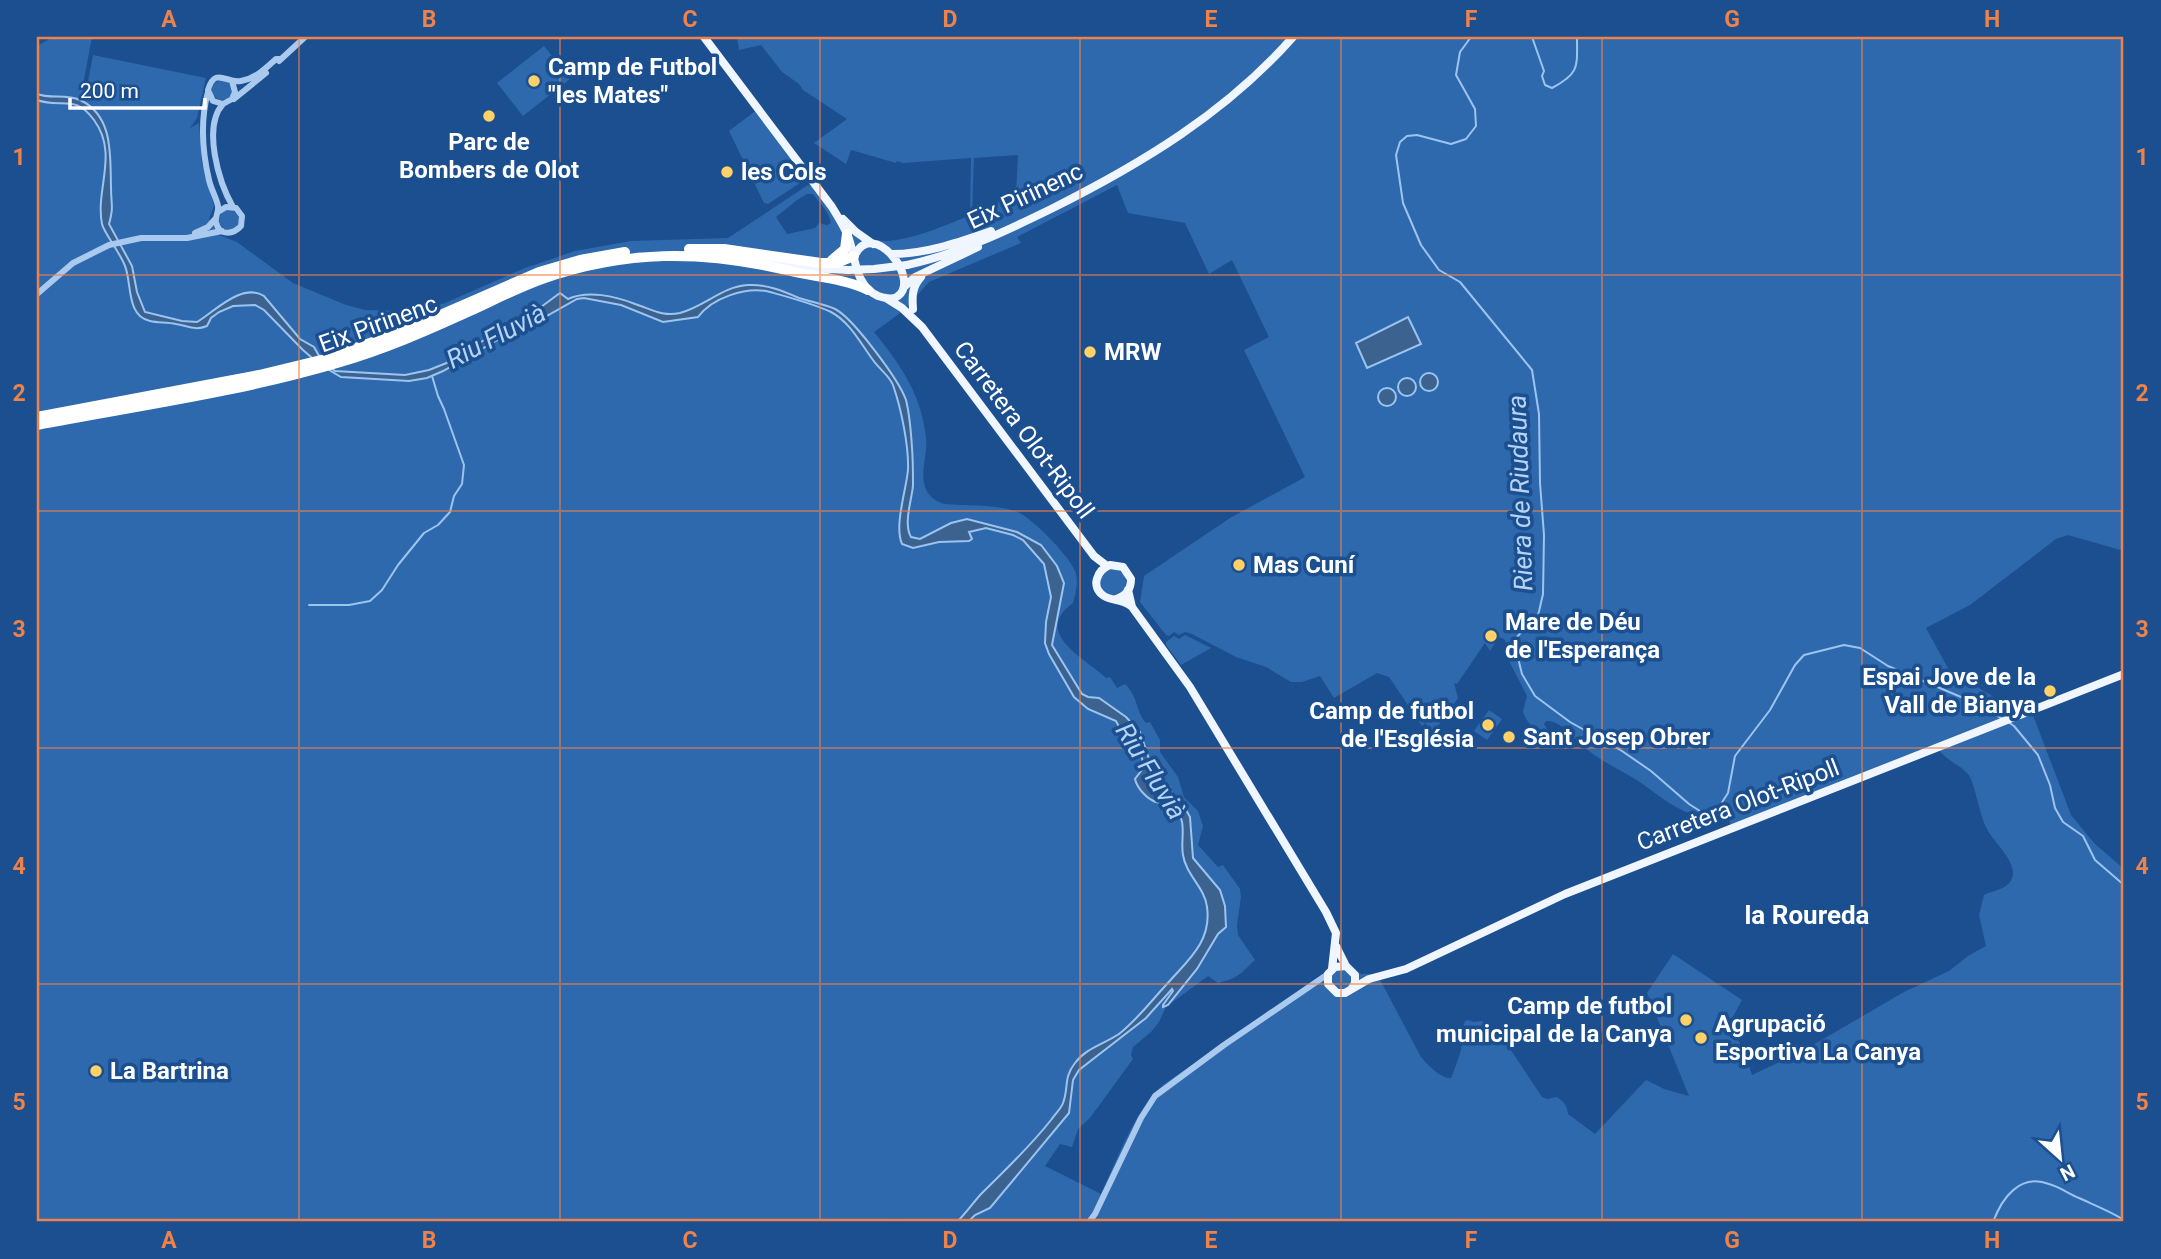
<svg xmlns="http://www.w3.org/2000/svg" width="2161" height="1259" font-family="Roboto,sans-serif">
  <rect width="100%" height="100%" fill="#1b4f8f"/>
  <path fill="#2e69ad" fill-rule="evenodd" d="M 53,37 L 92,37 L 82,90 L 86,92 L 93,55 L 206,78 L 197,118 L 190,128 L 199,123 L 202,164 L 214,206 L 209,219 L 219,235 L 237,242 L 293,283 L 346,305 L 365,310 L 403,311 L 424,309 L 445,303 L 525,268 L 575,251 L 631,241 L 728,238 L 808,185 L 813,187 L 834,215 L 843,231 C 856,234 872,241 886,241 C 912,240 947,225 970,215 L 971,158 L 903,163 L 897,161 L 896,163 L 851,150 L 846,164 L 814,143 L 847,119 L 803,90 L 799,84 L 782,72 L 761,45 L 739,50 L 737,37 L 2124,37 L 2124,551 L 2068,535 L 2056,539 L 1970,605 L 1926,628 L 1955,681 L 1976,686 L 2002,702 L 2017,706 L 2033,715 L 2071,815 L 2094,843 L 2124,869 L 2124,1222 L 898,1222 L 896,1218 L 891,1222 L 876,1220 L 875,1222 L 37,1222 L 37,46 ZM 1018,155 L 1016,194 L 972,214 L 974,158 ZM 1117,185 L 1128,213 L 1185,223 L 1209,274 L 1232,260 L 1269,337 L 1244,350 L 1305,477 L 1230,518 L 1144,576 L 1140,602 L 1166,635 L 1169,636 L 1174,632 L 1179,635 L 1185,632 L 1192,634 L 1236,657 L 1266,667 L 1291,682 L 1302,682 L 1320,676 L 1334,698 L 1377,673 L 1389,677 L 1422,726 L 1425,724 L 1421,711 L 1431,736 L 1458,698 L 1454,683 L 1457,684 L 1485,643 L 1490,651 L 1499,637 L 1504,639 L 1507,645 L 1507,657 L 1527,696 L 1523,711 C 1526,725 1540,732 1551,740 L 1553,738 L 1544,724 L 1546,721 C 1563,720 1576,742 1589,751 C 1603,762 1620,770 1635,779 C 1658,793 1693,830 1721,809 L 1725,812 L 1734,832 L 1939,750 C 1947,761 1959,764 1968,774 C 1974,780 1980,817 1987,829 C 1993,841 2014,859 2013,874 C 2011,890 1995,889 1984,895 L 1979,915 L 1986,946 L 1968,956 L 1949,971 L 1904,992 L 1801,1052 L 1752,1075 L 1745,1053 L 1729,1024 L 1742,1000 L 1673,954 L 1647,993 L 1689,1096 L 1664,1089 L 1646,1080 L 1595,1134 L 1568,1114 C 1567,1105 1564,1102 1557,1097 L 1547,1099 L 1542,1097 L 1501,1035 L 1482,1021 L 1474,1022 L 1468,1020 L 1465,1021 C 1461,1032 1463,1040 1461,1050 C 1458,1059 1455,1069 1451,1078 C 1441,1079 1428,1065 1421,1057 L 1377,974 L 1361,974 L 1349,963 L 1336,962 L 1314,982 L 1164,1084 C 1134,1111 1118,1158 1101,1194 L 1045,1166 L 1060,1144 L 1072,1147 L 1078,1129 L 1090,1118 L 1133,1059 L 1131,1055 L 1133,1047 L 1151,1032 L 1159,1022 L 1166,1007 L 1208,976 L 1218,983 C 1239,978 1241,973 1255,960 L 1238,935 L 1237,925 L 1241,897 L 1240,889 L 1223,865 L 1218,867 L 1198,845 L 1203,826 L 1198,811 L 1184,797 L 1178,777 L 1160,752 L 1160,740 L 1150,722 L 1146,723 C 1135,710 1139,698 1125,684 L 1117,688 L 1110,677 L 1106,678 C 1086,659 1031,633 1073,603 C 1076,592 1079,582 1075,571 C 1069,556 1031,516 1015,511 C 993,504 967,506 944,504 C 935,501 928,496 925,487 C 920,472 928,453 926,438 C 922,395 900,364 874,332 L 903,311 L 929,282 L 1021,243 L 1017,237 ZM 807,194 L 813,194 C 820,203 829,212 831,223 L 827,225 L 819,223 L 815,228 L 787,234 L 776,217 L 797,200 Z
    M 544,46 L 570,79 L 523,116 L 497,83 Z
    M212 90a10 10 0 1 1 20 0a10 10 0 1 1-20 0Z
    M 754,112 L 756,112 L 805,177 L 803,181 L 768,204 L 764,203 L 729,131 Z
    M219 220a10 10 0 1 1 20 0a10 10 0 1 1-20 0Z
    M1100 582a13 13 0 1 1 26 0a13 13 0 1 1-26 0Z
    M 1185,635 L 1211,648 L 1181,665 L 1166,645 L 1166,642 L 1174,636 L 1179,639 Z
    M 1489,710 L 1502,719 L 1487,740 L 1474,731 Z"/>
  <path fill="#3c6290" stroke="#9cc4f0" stroke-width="2" d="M 37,94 C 50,99 66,94 80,100 C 114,116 110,156 111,187 C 111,205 114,206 109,224 L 132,266 L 137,292 L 145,312 L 182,321 L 197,322 C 214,312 242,282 264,296 L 300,339 L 314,347 L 322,361 L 335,371 L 405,375 L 429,370 L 454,360 L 487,338 L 541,307 L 560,293 L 568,299 C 588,290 615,296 635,304 C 651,309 662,317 680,313 C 704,307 723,286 748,285 C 766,284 783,291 799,298 C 811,302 824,304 835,309 C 853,318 899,380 906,400 C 910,416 911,432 912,448 C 913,460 913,472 913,485 C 912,500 903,523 911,537 L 920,539 L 951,523 L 967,519 L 1017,532 L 1041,545 L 1057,566 L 1064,583 L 1052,645 L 1082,694 L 1088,697 L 1099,698 L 1126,717 L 1140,732 L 1152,768 L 1170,787 L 1172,795 L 1185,808 L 1190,817 L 1193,858 L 1220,890 L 1225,906 L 1226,927 L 1218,934 L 1197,969 L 1168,1005 L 1163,1007 L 1163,1005 L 1173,991 L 1172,989 L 1146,1018 L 1079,1070 L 1073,1080 L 1069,1113 L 990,1208 L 975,1215 L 968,1222 L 957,1222 C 966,1213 973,1203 981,1194 C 1006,1169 1029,1148 1051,1120 C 1054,1115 1061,1109 1063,1103 C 1069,1088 1063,1078 1075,1063 C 1086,1048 1104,1044 1119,1034 C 1138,1019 1151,1001 1167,984 C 1187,961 1212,942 1207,907 C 1205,888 1186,875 1183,855 C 1180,840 1188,821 1175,809 C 1169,803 1164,804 1156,802 C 1147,799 1137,788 1135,779 L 1144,767 L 1141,754 L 1133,743 L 1124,736 L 1116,721 L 1088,709 L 1074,697 L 1049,654 L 1045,643 L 1046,622 L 1051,597 L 1044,564 L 1023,540 L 1013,535 L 986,528 L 969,532 L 972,539 L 969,541 L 939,542 L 913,548 L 902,544 C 894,526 906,491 908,470 C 909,446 901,408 893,385 C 889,375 879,369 873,360 C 861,344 850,322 831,312 C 814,304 788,297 770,292 C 746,286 712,298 698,317 L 663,322 L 621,305 L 584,298 L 577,299 L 536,322 L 515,330 L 443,371 L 427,378 L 409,381 L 341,377 L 319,364 L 303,350 L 264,310 L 255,305 L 233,306 L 219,312 L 211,318 L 207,326 C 195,331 188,326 176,324 C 167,322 158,323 150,321 C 126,316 132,283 125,266 C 121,254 104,233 102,224 C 95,189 119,154 94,120 C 74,93 62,109 37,100 Z
    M 1408,317 L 1421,344 L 1367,368 L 1356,343 Z
    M1420 382a9 9 0 1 1 18 0a9 9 0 1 1-18 0Z
    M1398 387a9 9 0 1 1 18 0a9 9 0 1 1-18 0Z
    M1378 397a9 9 0 1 1 18 0a9 9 0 1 1-18 0Z"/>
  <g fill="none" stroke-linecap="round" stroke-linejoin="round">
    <path stroke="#9cc4f0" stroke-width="2" d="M 1471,37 L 1460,52 L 1456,75 L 1475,109 L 1476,126 L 1466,139 L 1451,144 L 1417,135 L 1407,136 L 1400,142 L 1396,155 L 1403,203 L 1421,245 L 1439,270 L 1460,282 L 1532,370 L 1539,414 L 1540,483 L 1544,535 L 1543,594 L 1537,620 L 1527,626 L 1517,637 L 1516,650 L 1522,674 L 1535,696 L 1570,722 L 1622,751 L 1651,771 L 1689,804 L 1700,811 L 1709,812 L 1719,807 L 1728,793 L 1735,756 L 1770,710 L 1795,665 L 1804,655 L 1844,645 L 1860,648 L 1888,666 L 1968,700 L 2003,719
      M 1532,37 L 1544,71 L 1542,76 L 1545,85 L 1552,88 C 1580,73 1577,67 1577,37
      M 309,605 L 349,605 L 370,601 L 382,590 L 398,565 L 424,533 L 438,525 L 450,512 L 454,496 L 462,484 L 464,465 L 444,409 L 438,396 L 432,376
      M 2008,722 L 2014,726 L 2038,755 L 2050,785 L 2055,808 L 2063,822 L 2083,836 L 2095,860 L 2124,885
      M 1993,1222 C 2002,1198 2020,1173 2049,1184 C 2060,1187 2069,1194 2079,1198 C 2094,1205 2110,1211 2124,1220"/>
    <path stroke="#a9c9ee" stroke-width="6" d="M 279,61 L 305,37
      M 232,81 L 235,92 L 232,99 L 223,104 L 213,101 L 208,90 C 215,66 227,84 241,81 C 256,78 265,69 276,59 L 279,59
      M 208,92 C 200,121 202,150 209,180 C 211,189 216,197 218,206 C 219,212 215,216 216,222 C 219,237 234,234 241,226 L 242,216 L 236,208 L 226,207 L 218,212
      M 234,99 L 266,73
      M 223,104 C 202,127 219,183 233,207
      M 195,233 L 208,227 L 216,218
      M 37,294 L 73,263 L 109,245 L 141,238 L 187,238 L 222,231
      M 1089,1222 L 1095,1214 L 1141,1118 L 1155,1096 L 1224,1045 L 1328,974"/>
    <path stroke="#f0f6ff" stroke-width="8" d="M 704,37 L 832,207 C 838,217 844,226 848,236 C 856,257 854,285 878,296 C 884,298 893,300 898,296 C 921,279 873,218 855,255
      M 843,219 L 856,232 L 873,244
      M 892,254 C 926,254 959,242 991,231
      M 740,256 L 808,268 L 848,270
      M 907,265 C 958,254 1006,231 1051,209 C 1141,164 1226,113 1293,37
      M 904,287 L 915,277 L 978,247
      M 886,298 L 902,308 L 922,327 L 1094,556 L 1107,566
      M 913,309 C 912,296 912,287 921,277
      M 1128,590 L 1132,607 L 1190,687 L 1326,912 L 1336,933 L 1332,969
      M 1116,599 C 1126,596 1131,589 1131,579 L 1123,567 L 1110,565 C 1097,570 1090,587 1104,596 C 1112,601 1121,599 1131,606
      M 1336,946 L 1346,966 L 1355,975 L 1355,983 L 1352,988
      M 1346,966 L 1335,967 L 1328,974 L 1328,984 L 1337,993 L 1345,993 L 1369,979 L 1406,969 L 1565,894 L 2124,674"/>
    <path stroke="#fff" stroke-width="10" d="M 689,249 L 724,249 L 821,263 L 837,263 L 854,256
      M 832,260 L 845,249 L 847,234
      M 37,417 L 259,375 L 325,359 L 401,332 L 539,272 L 580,260 L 625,252
      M 37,425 C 137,406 239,392 337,363 C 383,350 426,331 470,311 C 494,300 517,288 542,279 C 626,250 701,250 786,270 C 813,277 843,278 868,290"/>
    <path stroke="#f0f6ff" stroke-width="8" d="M 848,270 L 874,269 L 907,265"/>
  </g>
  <path fill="none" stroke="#ee8249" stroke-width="2" stroke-opacity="0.55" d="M 299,37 L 299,1222M 560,37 L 560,1222M 820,37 L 820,1222M 1080,37 L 1080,1222M 1341,37 L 1341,1222M 1602,37 L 1602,1222M 1862,37 L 1862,1222M 37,275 L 2124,275M 37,511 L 2124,511M 37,748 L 2124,748M 37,984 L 2124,984"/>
  <g fill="#ffd166" stroke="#1b4f8f" stroke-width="2.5">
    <circle cx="534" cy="81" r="7"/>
    <circle cx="489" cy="116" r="7"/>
    <circle cx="727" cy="172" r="7"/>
    <circle cx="1090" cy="352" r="7"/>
    <circle cx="1239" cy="565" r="7"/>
    <circle cx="1491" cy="636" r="7"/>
    <circle cx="2050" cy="691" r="7"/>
    <circle cx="1488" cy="725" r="7"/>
    <circle cx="1509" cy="737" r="7"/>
    <circle cx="1686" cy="1020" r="7"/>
    <circle cx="1701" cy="1038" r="7"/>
    <circle cx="96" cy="1071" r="7"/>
  </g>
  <g text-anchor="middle" stroke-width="7" stroke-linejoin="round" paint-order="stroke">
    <g font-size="24" font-weight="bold" fill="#fff" stroke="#1b4f8f" text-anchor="start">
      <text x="548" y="75">Camp de Futbol<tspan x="548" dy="28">"les Mates"</tspan></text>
      <text x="489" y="150" text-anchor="middle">Parc de<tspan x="489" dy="28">Bombers de Olot</tspan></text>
      <text x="741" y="180">les Cols</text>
      <text x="1104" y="360">MRW</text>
      <text x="1253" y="573">Mas Cuní</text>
      <text x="1505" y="630">Mare de Déu<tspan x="1505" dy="28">de l'Esperança</tspan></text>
      <text x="2036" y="685" text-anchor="end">Espai Jove de la<tspan x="2036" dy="28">Vall de Bianya</tspan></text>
      <text x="1474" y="719" text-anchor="end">Camp de futbol<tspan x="1474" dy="28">de l'Església</tspan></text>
      <text x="1523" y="745">Sant Josep Obrer</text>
      <text x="1672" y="1014" text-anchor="end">Camp de futbol<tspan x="1672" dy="28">municipal de la Canya</tspan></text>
      <text x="1715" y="1032">Agrupació<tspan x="1715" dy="28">Esportiva La Canya</tspan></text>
      <text x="110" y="1079">La Bartrina</text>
    </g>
    <g font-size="24" fill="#fff" stroke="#1b4f8f">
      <text transform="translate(1025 196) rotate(-25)" y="8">Eix Pirinenc</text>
      <text transform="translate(378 324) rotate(-20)" y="8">Eix Pirinenc</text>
      <text transform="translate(1024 430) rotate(53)" y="8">Carretera Olot-Ripoll</text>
      <text transform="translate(1738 805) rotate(-21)" y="8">Carretera Olot-Ripoll</text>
    </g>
    <g font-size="26" font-style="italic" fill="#b5d3f5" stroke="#1b4f8f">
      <text transform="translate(496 336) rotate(-28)" y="9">Riu Fluvià</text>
      <text transform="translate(1520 493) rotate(-92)" y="9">Riera de Riudaura</text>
      <text transform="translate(1151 771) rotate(58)" y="9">Riu Fluvià</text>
    </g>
    <g font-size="26" font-weight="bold" fill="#fff" stroke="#1b4f8f">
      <text x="1807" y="924">la Roureda</text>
    </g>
  </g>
  <rect width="2161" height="1259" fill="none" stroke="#1b4f8f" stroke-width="77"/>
  <g transform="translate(2060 1158) rotate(153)" stroke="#1b4f8f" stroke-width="5" paint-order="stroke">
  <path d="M0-5L12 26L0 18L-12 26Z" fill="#ffffff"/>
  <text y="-10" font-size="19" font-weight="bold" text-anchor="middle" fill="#ffffff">N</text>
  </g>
  <path d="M70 98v10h135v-10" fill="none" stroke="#ffffff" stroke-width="3.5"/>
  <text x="80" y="98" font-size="21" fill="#ffffff" stroke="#1b4f8f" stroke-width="5" paint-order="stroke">200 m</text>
  <rect x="38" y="38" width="2084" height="1182" fill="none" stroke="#ee8249" stroke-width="2.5"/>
  <g font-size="23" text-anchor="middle" font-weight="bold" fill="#ee8249">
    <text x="169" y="27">A</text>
    <text x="429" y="27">B</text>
    <text x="690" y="27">C</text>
    <text x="950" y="27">D</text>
    <text x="1211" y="27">E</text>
    <text x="1471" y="27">F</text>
    <text x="1732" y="27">G</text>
    <text x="1992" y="27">H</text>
    <text x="19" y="165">1</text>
    <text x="2142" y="165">1</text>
    <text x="19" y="401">2</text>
    <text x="2142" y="401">2</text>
    <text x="19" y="637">3</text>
    <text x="2142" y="637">3</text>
    <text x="19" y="874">4</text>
    <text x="2142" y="874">4</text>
    <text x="19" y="1110">5</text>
    <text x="2142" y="1110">5</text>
    <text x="169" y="1248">A</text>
    <text x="429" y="1248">B</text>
    <text x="690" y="1248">C</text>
    <text x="950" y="1248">D</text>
    <text x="1211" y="1248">E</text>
    <text x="1471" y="1248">F</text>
    <text x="1732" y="1248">G</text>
    <text x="1992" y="1248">H</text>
  </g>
</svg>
